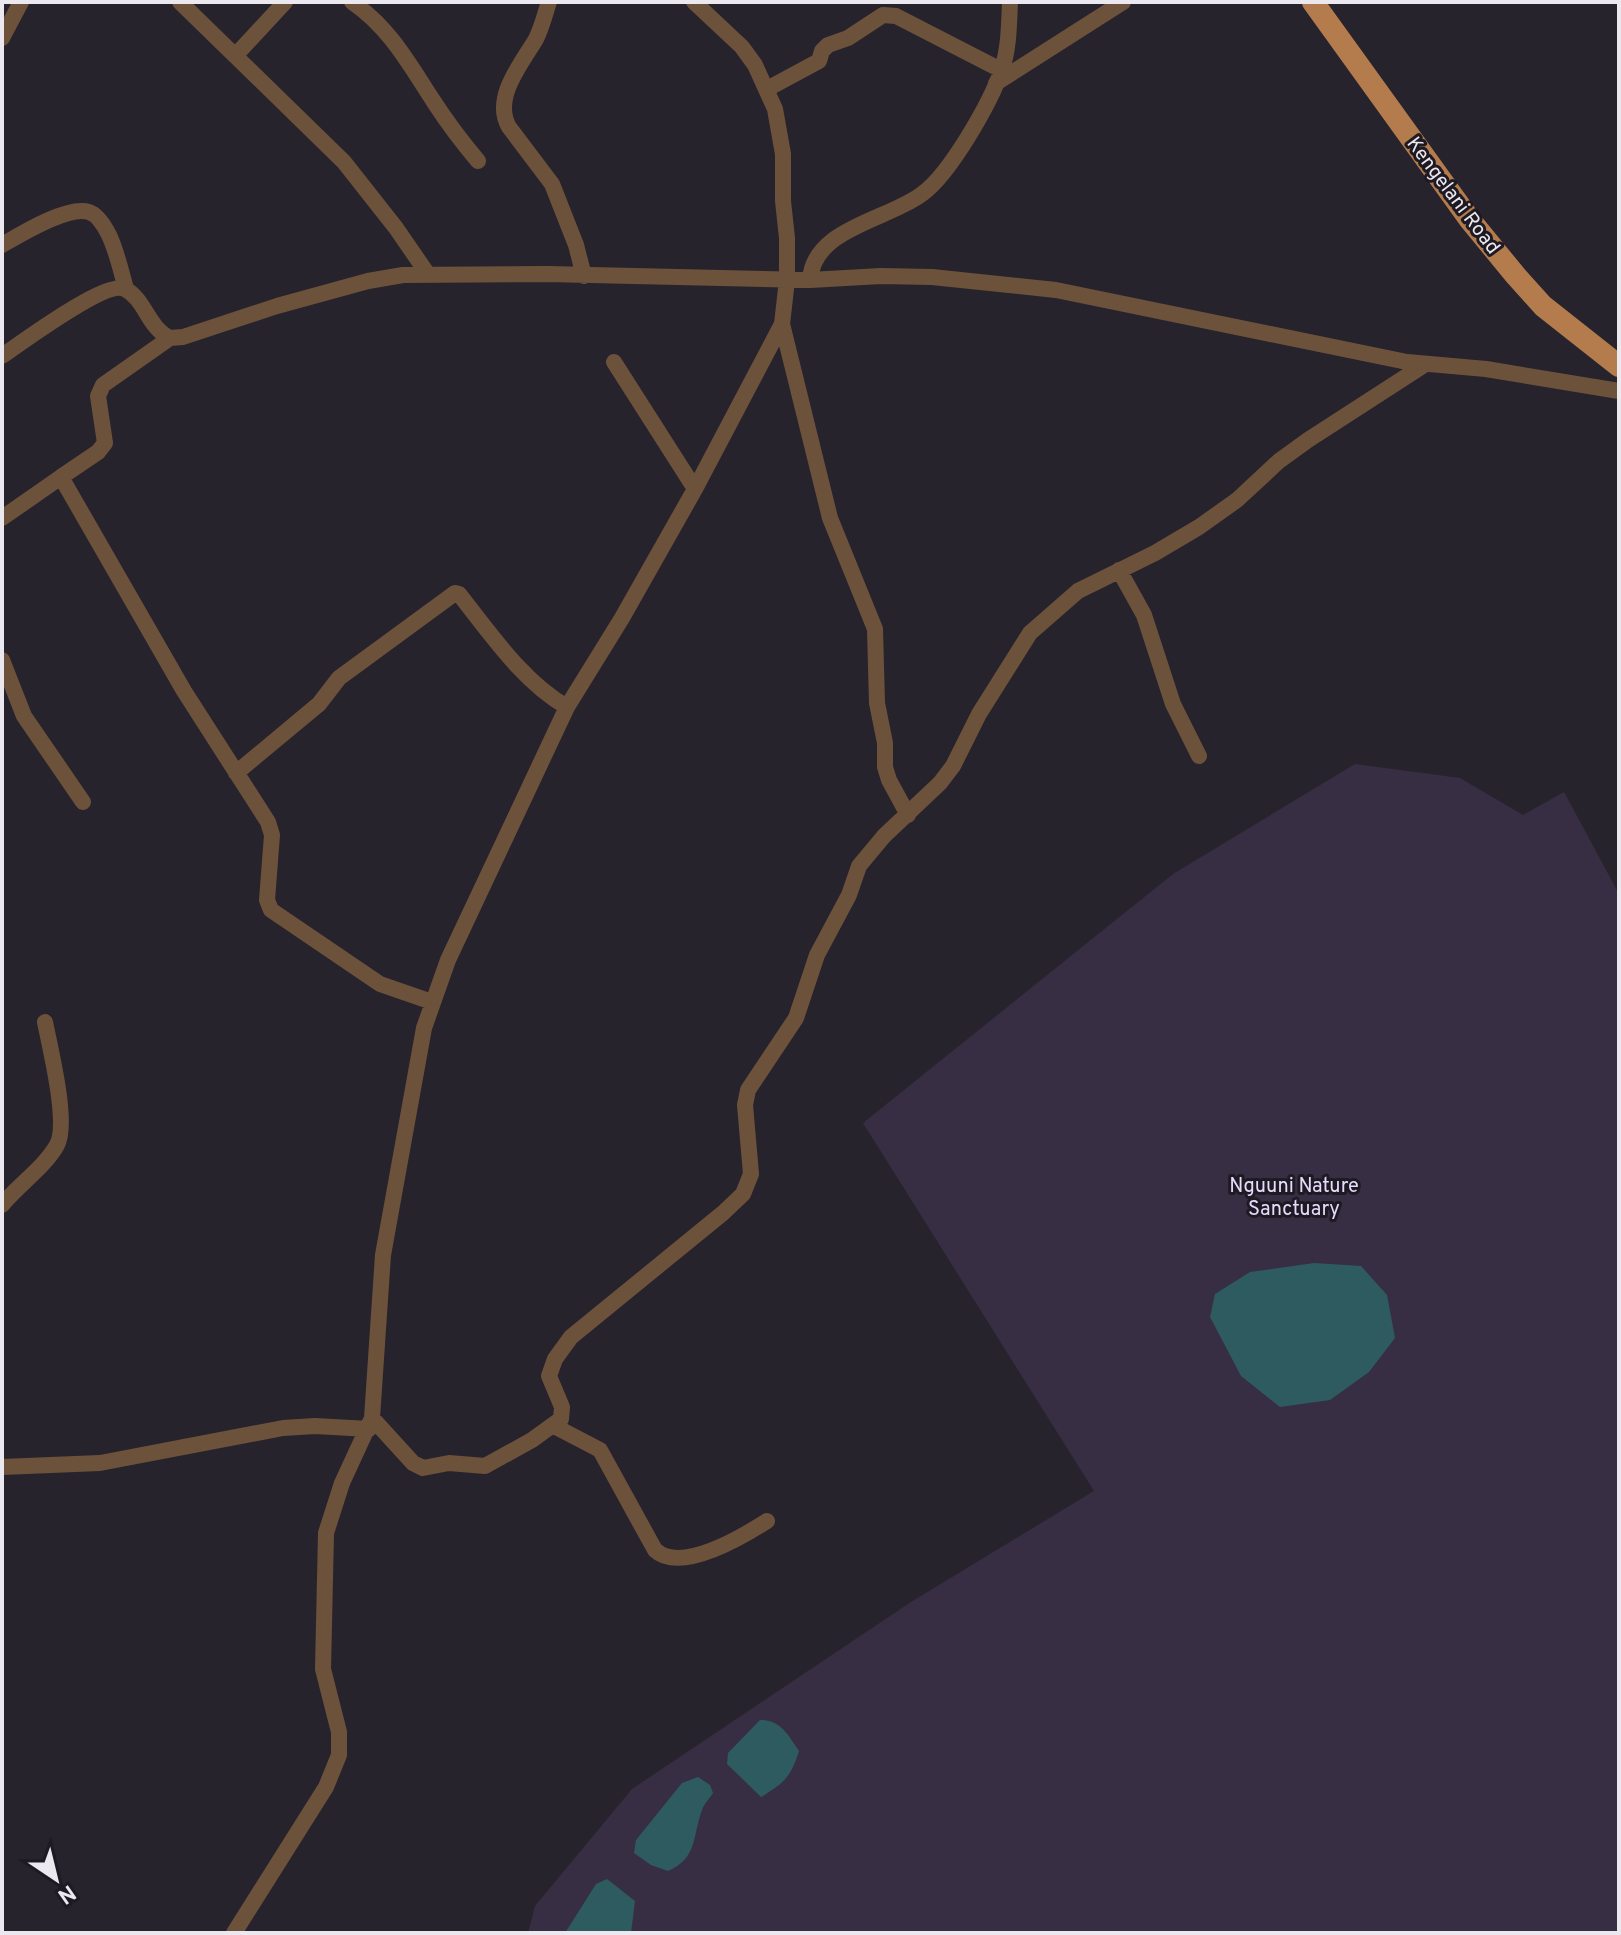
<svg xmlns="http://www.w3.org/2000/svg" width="1621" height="1935" font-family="Overpass,sans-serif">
  <rect width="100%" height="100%" fill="#27232d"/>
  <path fill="#372e44" d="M 1355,764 L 1460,778 L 1523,815 L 1564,792 L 1619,894 L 1619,1933 L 528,1933 L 535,1906 L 632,1789 L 911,1602 L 1094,1491 L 863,1123 L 1173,874 Z"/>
  <path fill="#2d5b60" d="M 1314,1263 L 1361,1266 L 1387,1295 L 1395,1338 L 1369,1372 L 1330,1400 L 1280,1407 L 1241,1376 L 1210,1317 L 1215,1294 L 1250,1272 Z
    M 760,1720 C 781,1720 788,1735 799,1751 C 791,1777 784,1783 761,1797 L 727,1764 L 728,1753 Z
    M 698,1777 L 710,1785 L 713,1793 C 709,1799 704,1804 702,1810 C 692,1837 698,1858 668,1871 L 651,1865 L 634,1853 L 636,1840 L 682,1783 Z
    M 607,1879 L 635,1901 L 631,1933 L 565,1933 L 596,1884 Z"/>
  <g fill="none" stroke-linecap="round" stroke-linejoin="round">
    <path stroke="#6d523b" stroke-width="16" d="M 180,2 L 344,162 L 396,228 L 427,273
      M 352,2 C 390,28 409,64 434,102 C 447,122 462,142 478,161
      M 549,2 C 545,14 542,27 536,39 C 522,63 492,98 509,127 L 552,184 L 576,245 L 584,276
      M 2,38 L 21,2
      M 235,56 L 285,2
      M 996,83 L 1123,2
      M 767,89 L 819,61 L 822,51 L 828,45 L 848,38 L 883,15 L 896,16 L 1001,70
      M 2,245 C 21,234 68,205 89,212 C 98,215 105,227 109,235 C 117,252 121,271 126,289
      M 810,280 C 813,228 888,220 922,194 C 950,174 991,102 1002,69 C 1009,48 1009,25 1010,2
      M 782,324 L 830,518 L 875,629 L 877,703 L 885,743 L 885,767 L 889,780 L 908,815
      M 170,338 L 103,385 L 98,396 L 105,443 L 98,452 L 61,477 L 184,691 L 268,822 L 272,835 L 267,900 L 271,910 L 380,984 L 432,1002
      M 2,356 C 21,343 106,280 125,289 C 145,299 148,328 170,338 L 183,337 L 277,306 L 368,281 L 403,275 L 548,274 L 810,280 L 881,276 L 932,277 L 1056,290 L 1407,362 L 1486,369 L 1619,391
      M 614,362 L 695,489
      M 2,518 L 61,477
      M 1119,570 L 1144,615 L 1173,704 L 1199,756
      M 2,660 L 24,716 L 83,802
      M 236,773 L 319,704 L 339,678 L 455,593 L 459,594 C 490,633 523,682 567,707
      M 2,1205 C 18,1185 44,1168 57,1145 C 69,1123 50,1048 45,1022
      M 372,1418 L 413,1463 L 423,1468 L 449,1463 L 485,1466 L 532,1440 L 561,1419 L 562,1407 L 549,1376 L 555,1359 L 571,1337 L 723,1213 L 743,1194 L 751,1174 L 745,1105 L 748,1090 L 796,1018 L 817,955 L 849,895 L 859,866 L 884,836 L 940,783 L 953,766 L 979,714 L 1030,633 L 1078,591 L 1155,553 L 1199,527 L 1237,500 L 1279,461 L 1308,440 L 1424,365
      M 554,1426 L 600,1450 L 655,1550 C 681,1574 742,1537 767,1521
      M 2,1467 L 100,1463 L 283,1428 L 315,1426 L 369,1429
      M 234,1933 L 326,1787 L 339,1755 L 339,1732 L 323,1669 L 326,1533 L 342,1483 L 372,1418 L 383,1255 L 424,1028 L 448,960 L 567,707 L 622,618 L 695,489 L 782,324 L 787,280 L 787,238 L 783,201 L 783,154 L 775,109 L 755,65 L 742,47 L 694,2"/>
    <path stroke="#b47c4c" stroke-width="22" d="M 1313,2 L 1470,220 L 1516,276 L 1543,306 L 1619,366"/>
  </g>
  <g text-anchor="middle" stroke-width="6" stroke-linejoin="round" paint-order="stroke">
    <g font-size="20" fill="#ebe8ef" stroke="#1e1a23">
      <text transform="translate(1454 195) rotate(53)" y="7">Kengelani Road</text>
    </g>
    <g font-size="20" fill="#e8dafc" stroke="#1e1a23">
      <text x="1294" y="1192">Nguuni Nature<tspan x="1294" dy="23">Sanctuary</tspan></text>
    </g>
  </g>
  <rect width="1621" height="1935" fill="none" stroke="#ebe8ef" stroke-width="8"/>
  <g transform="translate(56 1879) rotate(145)" stroke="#1e1a23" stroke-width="6" paint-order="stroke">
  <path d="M0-6L14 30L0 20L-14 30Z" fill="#ebe8ef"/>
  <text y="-12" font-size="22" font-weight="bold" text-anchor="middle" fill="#ebe8ef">N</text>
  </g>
</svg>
